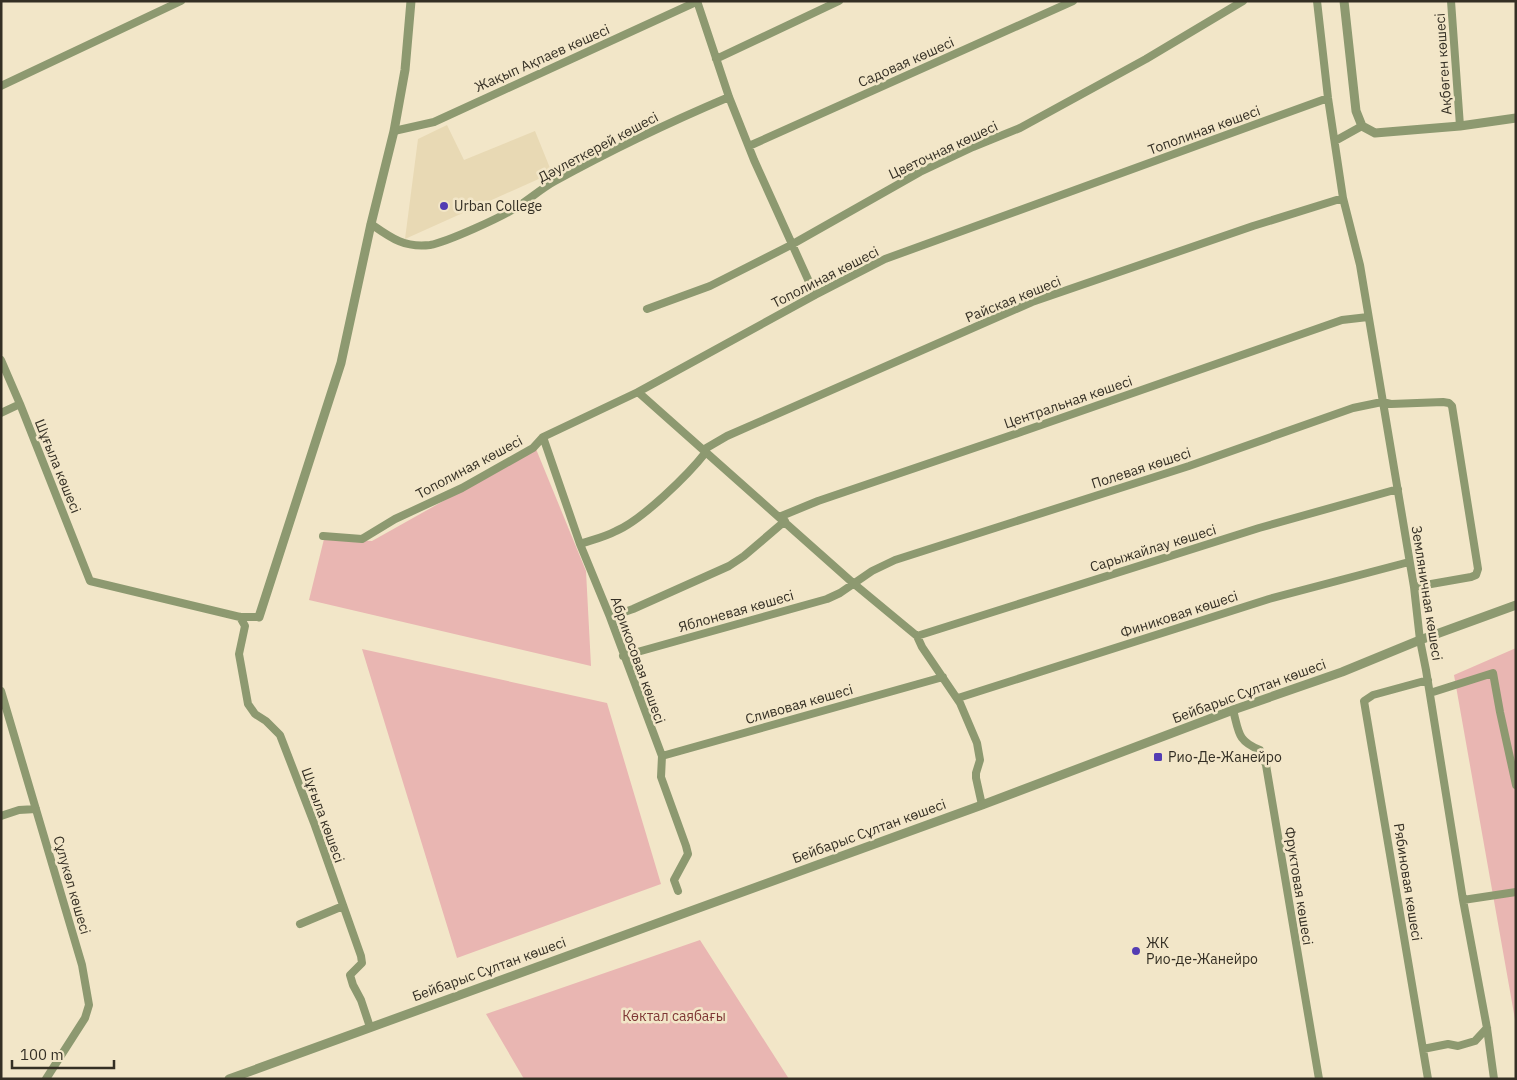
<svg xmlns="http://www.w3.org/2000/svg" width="1517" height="1080" font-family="'IBM Plex Sans',sans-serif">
  <rect width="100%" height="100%" fill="#f2e6c8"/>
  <path fill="#e8d9b4" d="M 447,125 L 464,160 L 535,131 L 552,173 L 405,239 L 418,139 Z"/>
  <path fill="#e9b6b2" d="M 536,449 L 586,571 L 591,666 L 309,600 L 324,539 L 372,541 Z
    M 1516,648 L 1516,1025 L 1454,675 Z
    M 362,649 L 607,703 L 661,884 L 457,958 Z
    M 700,940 L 789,1079 L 524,1079 L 486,1014 Z"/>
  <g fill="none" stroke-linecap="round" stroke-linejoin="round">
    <path stroke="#8d9970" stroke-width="8" d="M 697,1 L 729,97 L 754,160 L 815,295
      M 1317,1 L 1328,98 L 1343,198 L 1360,265 L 1414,587 L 1420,640 L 1426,670 L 1463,900 L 1487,1028 L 1494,1079
      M 1451,1 L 1460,126
      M 716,59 L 839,1
      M 1,86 L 181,1
      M 394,131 L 434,122 L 698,1
      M 1335,141 L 1362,126
      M 749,146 L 1073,1
      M 371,224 C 391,238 404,248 430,245 C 447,242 502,217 517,207 C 530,199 542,188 555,181 C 611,150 670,122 729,97
      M 647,309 L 710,286 L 791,245 L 920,172 L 973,147 L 1020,128 L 1146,59 L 1243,1
      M 1,360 L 20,404 L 90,581 L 240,617 L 259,617
      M 638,392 L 853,583 L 917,636 L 922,647 L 960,703 L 977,743 L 980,760 L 976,773 L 976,778 L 982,805
      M 1,413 L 20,404
      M 543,437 L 580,544 L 610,617 L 662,756 L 661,777 L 686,846 L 688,854 L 674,880 L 678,891
      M 703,450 L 727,436 L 1032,302 L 1253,226 L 1343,198
      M 779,517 L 818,501 L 1021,432 L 1342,320 L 1368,317
      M 323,536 L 362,539 L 395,519 L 462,488 L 533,448 L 543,437 L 638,392 L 815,295 L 885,259 L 1328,98
      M 580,544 C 592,540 605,537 616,531 C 642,520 688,475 706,452
      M 240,617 L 245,626 L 239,654 L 248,704 L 255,714 L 266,721 L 280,735 L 314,823 L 361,956 L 362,963 L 350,975 L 353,985 L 361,1000 L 370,1027
      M 610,617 L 633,609 L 729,566 L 744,556 L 785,521
      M 917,636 L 1259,528 L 1398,489
      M 623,656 L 827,599 L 840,593 L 872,571 L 895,560 L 1189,466 L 1353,408 L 1382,402 L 1391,404 L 1443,402 L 1449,403 L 1452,406 L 1478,569 L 1476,575 L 1471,577 L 1414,587
      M 1428,680 L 1373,695 L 1364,701 L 1428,1079
      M 1,691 L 82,965 L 89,1005 L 85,1018 L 46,1079
      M 1430,693 L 1493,673 L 1500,712 L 1516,785
      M 958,698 L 1269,599 L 1409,562
      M 1233,710 C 1239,732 1237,741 1260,750 L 1266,765 L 1319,1079
      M 662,756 L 943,677
      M 1,816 L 19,810 L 36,809
      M 1463,900 L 1516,892
      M 300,924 L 343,906
      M 1423,1049 L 1448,1044 L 1458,1046 L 1475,1041 L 1487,1028"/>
    <path stroke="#8d9970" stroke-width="9" d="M 1344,1 L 1356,111 L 1362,126 L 1375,133 L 1460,126 L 1516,118
      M 259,617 L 341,363 L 371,224 L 394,131 L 405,70 L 411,1
      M 229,1079 L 982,805 L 1233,710 L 1342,672 L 1420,640 L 1516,605"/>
  </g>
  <g fill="#533cb3" stroke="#f2e6c8" stroke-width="2">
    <circle cx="444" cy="206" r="5"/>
    <rect x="1153" y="752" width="10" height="10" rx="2.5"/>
    <circle cx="1136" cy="951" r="5"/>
  </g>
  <g text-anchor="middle" stroke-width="5" stroke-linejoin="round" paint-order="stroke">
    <g font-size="14" fill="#342f24" stroke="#f2e6c8">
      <text transform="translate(542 58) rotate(-24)" y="5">Жақып Ақпаев көшесі</text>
      <text transform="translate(906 62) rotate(-24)" y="5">Садовая көшесі</text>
      <text transform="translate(1443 64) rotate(-94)" y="5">Ақбөген көшесі</text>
      <text transform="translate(1204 130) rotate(-20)" y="5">Тополиная көшесі</text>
      <text transform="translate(598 147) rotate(-28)" y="5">Дәулеткерей көшесі</text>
      <text transform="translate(943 150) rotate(-25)" y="5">Цветочная көшесі</text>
      <text transform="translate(825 277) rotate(-27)" y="5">Тополиная көшесі</text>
      <text transform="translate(1013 299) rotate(-22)" y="5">Райская көшесі</text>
      <text transform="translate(1068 402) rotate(-19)" y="5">Центральная көшесі</text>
      <text transform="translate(58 466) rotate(68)" y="5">Шұғыла көшесі</text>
      <text transform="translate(469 467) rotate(-28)" y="5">Тополиная көшесі</text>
      <text transform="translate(1141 468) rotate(-18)" y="5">Полевая көшесі</text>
      <text transform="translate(1153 548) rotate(-17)" y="5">Сарыжайлау көшесі</text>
      <text transform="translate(1427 593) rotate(81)" y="5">Земляничная көшесі</text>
      <text transform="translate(736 611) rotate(-16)" y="5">Яблоневая көшесі</text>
      <text transform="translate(1179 614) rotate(-18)" y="5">Финиковая көшесі</text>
      <text transform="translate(638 660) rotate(70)" y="5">Абрикосовая көшесі</text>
      <text transform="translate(1249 691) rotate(-20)" y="5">Бейбарыс Сұлтан көшесі</text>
      <text transform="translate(799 704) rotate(-16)" y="5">Сливовая көшесі</text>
      <text transform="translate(323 815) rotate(70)" y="5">Шұғыла көшесі</text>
      <text transform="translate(869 831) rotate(-20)" y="5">Бейбарыс Сұлтан көшесі</text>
      <text transform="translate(1408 882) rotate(81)" y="5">Рябиновая көшесі</text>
      <text transform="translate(72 885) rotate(74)" y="5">Сұлукөл көшесі</text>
      <text transform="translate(1299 886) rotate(81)" y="5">Фруктовая көшесі</text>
      <text transform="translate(489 969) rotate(-20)" y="5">Бейбарыс Сұлтан көшесі</text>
    </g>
    <g font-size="14" fill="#342f24" stroke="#f2e6c8" text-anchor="start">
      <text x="454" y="211">Urban College</text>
      <text x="1168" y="762">Рио-Де-Жанейро</text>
      <text x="1146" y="948">ЖК<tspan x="1146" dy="16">Рио-де-Жанейро</tspan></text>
    </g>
    <g font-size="14" fill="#7f3836" stroke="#f2e6c8">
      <text x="674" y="1021">Көктал саябағы</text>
    </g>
  </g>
  <rect width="1517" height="1080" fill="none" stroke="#342f24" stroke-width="5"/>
  <path d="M12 1060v8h102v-8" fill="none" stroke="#342f24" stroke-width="2.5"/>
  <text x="20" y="1060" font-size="15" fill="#342f24" stroke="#f2e6c8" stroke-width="4" paint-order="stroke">100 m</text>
</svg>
